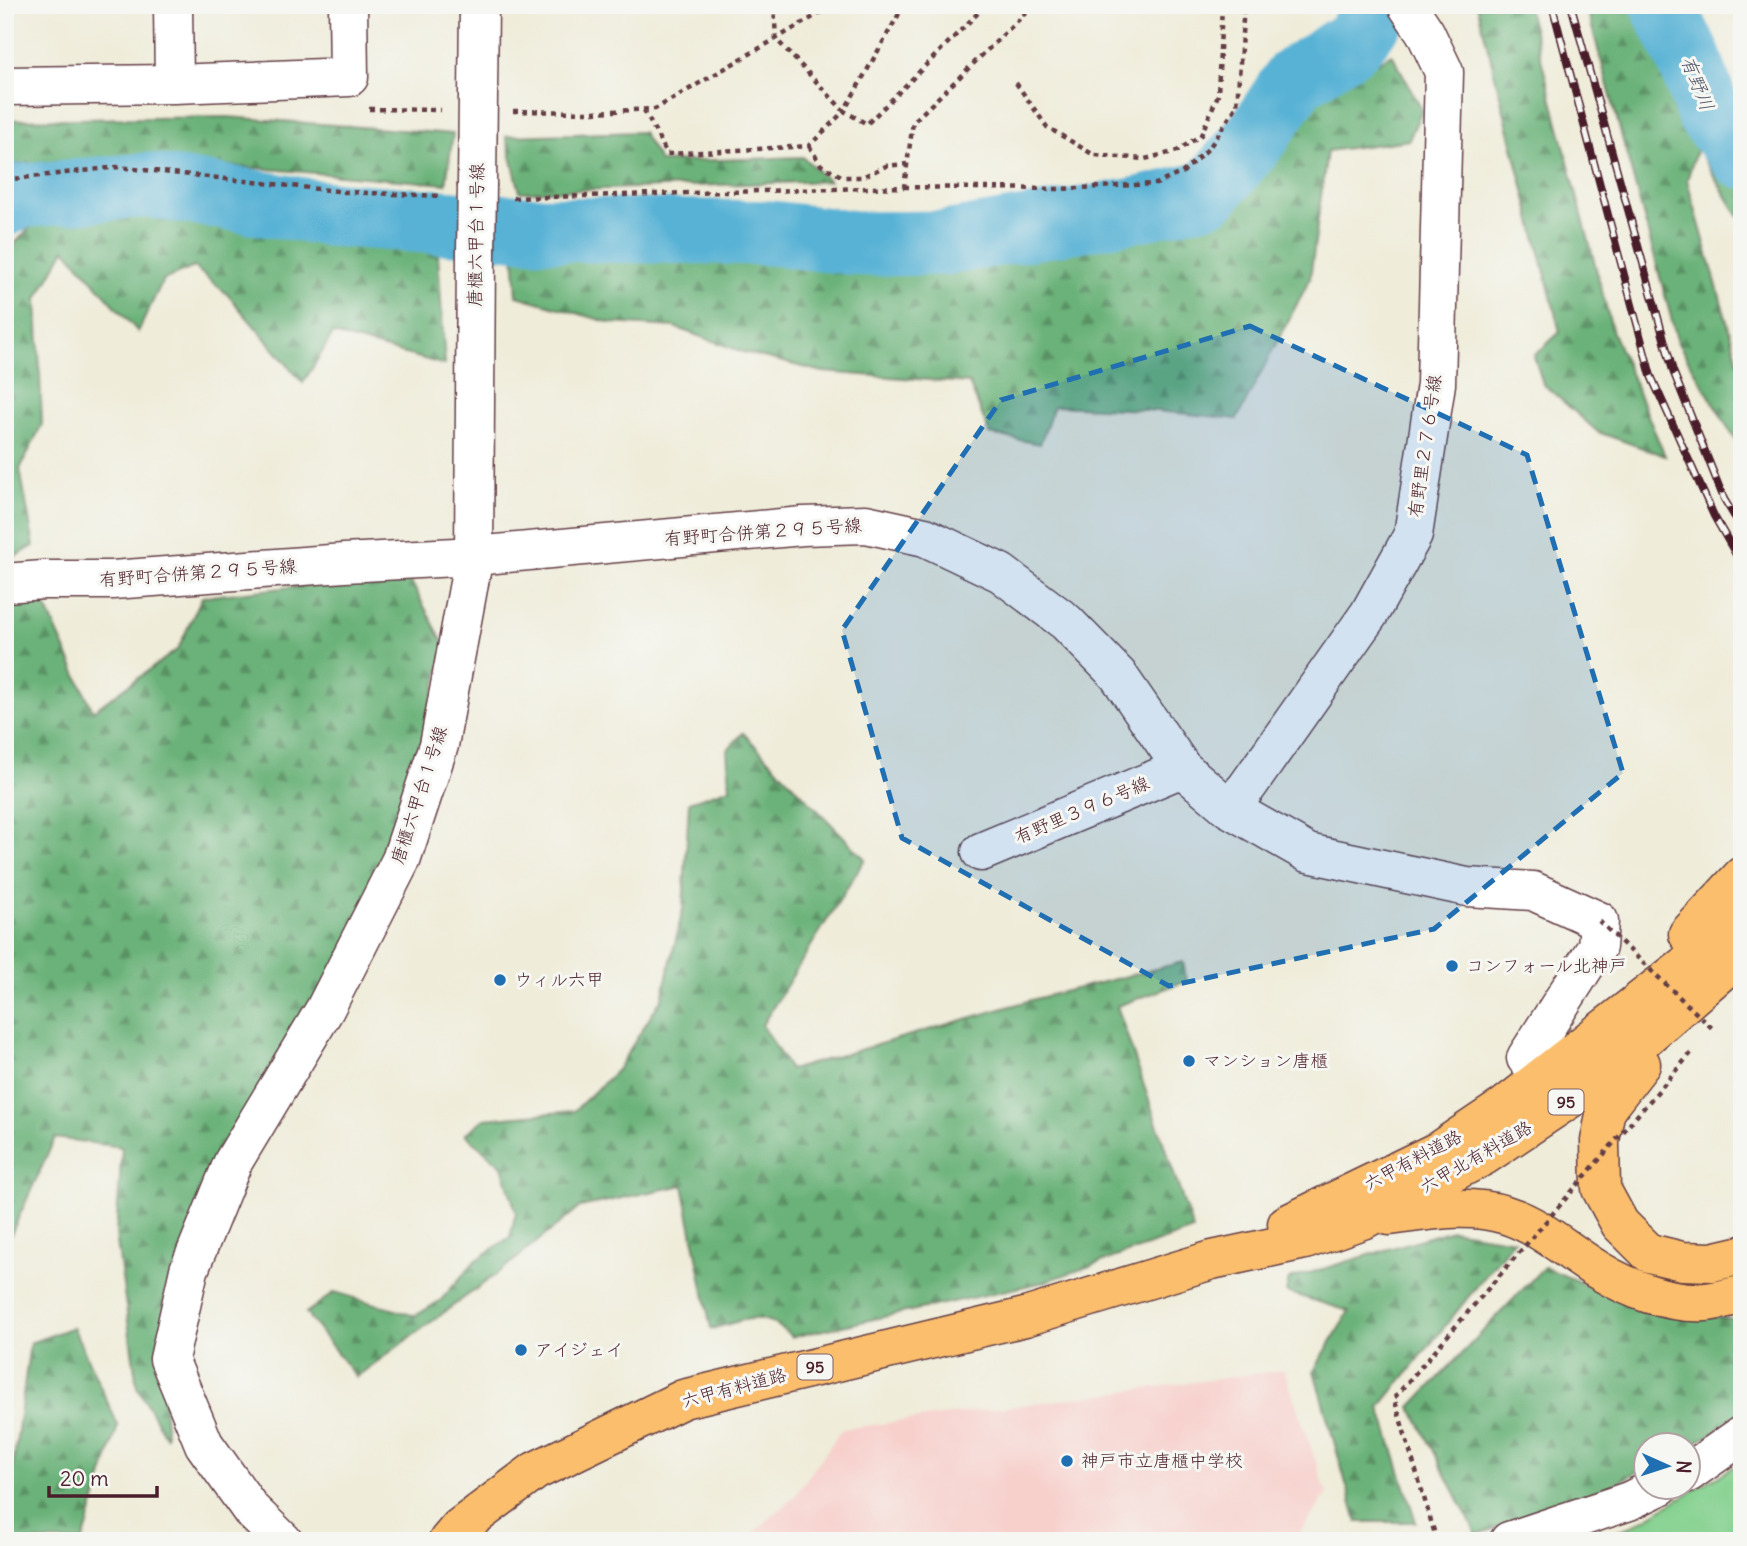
<svg xmlns="http://www.w3.org/2000/svg" width="1747" height="1546" font-family="Delius,'Klee One',sans-serif">
  <defs>
    <pattern id="forest-firs" width="22" height="20" patternUnits="userSpaceOnUse" patternTransform="scale(1.75)"><rect width="22" height="20" fill="#6ab279"/><path d="M5 1l3.5 6h-7zM16 11l3.5 6h-7z" fill="#599063"/></pattern>
  </defs>
  <rect width="100%" height="100%" fill="#f6f6f2"/>
  <filter id="ink" filterUnits="userSpaceOnUse"><feTurbulence type="fractalNoise" baseFrequency=".0143" numOctaves="2"/><feDisplacementMap in="SourceGraphic" scale="14" xChannelSelector="R" yChannelSelector="G"/><feConvolveMatrix kernelMatrix="1 2 1 2 8 2 1 2 1" color-interpolation-filters="sRGB"/></filter>
  <filter id="wash" filterUnits="userSpaceOnUse"><feTurbulence type="fractalNoise" baseFrequency=".00686" numOctaves="4" result="noise"/><feDisplacementMap in="SourceGraphic" scale="28" xChannelSelector="R" yChannelSelector="G"/><feGaussianBlur stdDeviation="1.57" result="paint"/><feColorMatrix in="noise" values="0 0 0 0 0 0 0 0 0 0 0 0 0 0 0 0 0 1.4 0 .05"/><feComposite in="paint" operator="in"/></filter>
  <g filter="url(#wash)">
    <rect width="100%" height="100%" fill="#efecd9"/>
    <path fill="#f7d0cc" d="M 1284,1370 L 1327,1494 L 1294,1541 L 744,1541 L 794,1497 L 842,1429 Z"/>
    <path fill="#83d08e" stroke="#66785c" stroke-width="2" d="M 1742,1462 L 1742,1541 L 1582,1541 L 1632,1526 Z"/>
    <path fill="url(#forest-firs)" stroke="#5a6852" stroke-width="2" d="M 1477,5 L 1527,5 L 1613,333 L 1665,456 L 1598,432 L 1543,384 L 1534,356 L 1560,332 Z
      M 1586,5 L 1641,5 L 1655,22 L 1704,129 L 1742,168 L 1742,222 L 1697,148 L 1687,180 L 1742,375 L 1742,451 L 1678,343 Z
      M 1392,54 L 1422,110 L 1409,140 L 1327,151 L 1310,279 L 1237,419 L 1146,410 L 1054,406 L 1040,444 L 990,434 L 969,383 L 823,372 L 743,352 L 674,327 L 611,323 L 517,296 L 513,238 L 756,240 L 887,252 L 1239,198 L 1275,117 Z
      M 227,117 L 453,134 L 446,184 L 123,157 L 5,165 L 5,120 Z
      M 642,132 L 660,162 L 803,157 L 829,181 L 520,192 L 506,136 Z
      M 144,196 L 437,238 L 445,365 L 333,334 L 303,383 L 227,294 L 194,267 L 163,280 L 138,332 L 65,249 L 37,299 L 42,424 L 20,469 L 34,546 L 5,562 L 5,254 L 35,222 Z
      M 407,574 L 445,646 L 414,776 L 362,916 L 162,1327 L 166,1438 L 137,1387 L 116,1234 L 122,1147 L 55,1138 L 5,1247 L 5,591 L 37,587 L 93,711 L 178,649 L 202,597 Z
      M 743,733 L 865,859 L 762,1025 L 790,1070 L 1035,999 L 1183,962 L 1187,981 L 1117,1006 L 1193,1230 L 1044,1282 L 792,1337 C 763,1308 746,1320 711,1329 L 683,1185 L 580,1207 L 506,1267 L 356,1377 L 306,1313 L 335,1292 L 415,1316 L 441,1300 L 474,1262 L 510,1237 L 516,1212 L 502,1166 L 465,1134 L 484,1119 L 574,1111 L 617,1070 L 662,998 L 683,909 L 689,802 L 730,788 L 727,750 Z
      M 1452,1230 L 1514,1240 L 1380,1407 L 1416,1522 L 1357,1522 L 1314,1371 L 1349,1311 L 1286,1292 L 1289,1279 Z
      M 1544,1267 L 1639,1307 L 1732,1319 L 1742,1314 L 1742,1411 L 1710,1435 L 1688,1447 L 1688,1444 L 1646,1444 L 1645,1468 L 1613,1485 L 1477,1535 L 1411,1407 Z
      M 73,1327 L 118,1425 L 83,1541 L 5,1541 L 5,1524 L 30,1343 Z"/>
    <g fill="none" stroke-linecap="round" stroke-linejoin="round">
      <path stroke="#58b2d5" stroke-width="65" d="M 1663,5 L 1689,58 L 1709,114 L 1742,156
        M 5,204 L 21,196 L 146,185 L 329,214 L 539,229 L 771,233 L 864,244 L 945,243 L 1135,210 L 1208,193 L 1258,135 L 1295,79 L 1353,42 L 1382,5"/>
    </g>
  </g>
  <g filter="url(#ink)">
    <g fill="none" stroke-linecap="round" stroke-linejoin="round">
      <defs>
        <path id="minor" d="M 173,5 L 174,84 L 349,77 L 348,5
          M 5,86 L 174,84
          M 5,583 L 43,580 L 112,580 L 344,563 L 474,556 L 803,526 L 866,524 L 925,537 L 1001,573 L 1066,622 L 1118,675 L 1182,768 L 1229,808 L 1308,853 L 1467,887 L 1533,891 L 1599,921 L 1597,947 L 1526,1058 L 1543,1076
          M 1229,808 L 1247,787 L 1369,614 L 1413,535 L 1436,384 L 1444,72 L 1425,32 L 1407,5
          M 981,852 L 1182,768
          M 1688,1473 L 1742,1435
          M 1509,1541 L 1629,1501 L 1660,1486"/>
        <path id="tertiary" d="M 477,184 L 479,5
          M 283,1541 L 251,1510 L 204,1444 L 169,1359 L 189,1270 L 233,1162 L 325,1009 L 401,860 L 439,745 L 474,556 L 476,251"/>
        <path id="primary" d="M 1688,934 L 1742,876
          M 1641,1064 L 1606,1109 L 1600,1141 L 1601,1189 L 1620,1224 L 1649,1253 L 1682,1261 L 1712,1262 L 1742,1255
          M 1389,1216 C 1428,1211 1468,1203 1506,1215 C 1541,1226 1568,1252 1598,1270 C 1629,1289 1668,1304 1705,1302 C 1717,1301 1730,1297 1742,1295
          M 1287,1224 L 1438,1151 L 1505,1106 L 1720,938 L 1742,916
          M 448,1541 L 459,1528 L 535,1471 L 683,1399 L 1025,1317 L 1212,1260 L 1305,1240 L 1365,1219 L 1484,1156 L 1592,1084 L 1723,970 L 1742,951"/>
      </defs>
      <use href="#minor" stroke="#633e45" stroke-width="41"/>
      <use href="#tertiary" stroke="#633e45" stroke-width="41"/>
      <use href="#primary" stroke="#633e45" stroke-width="41"/>
      <path stroke="#633e45" stroke-width="4.5" stroke-dasharray="5 5" stroke-linecap="butt" d="M 904,5 L 844,111 L 867,124 L 986,5
        M 1016,83 L 1047,127 L 1094,155 L 1145,159 L 1177,151 L 1201,135 L 1218,95 L 1222,5
        M 369,109 L 441,110
        M 644,110 L 667,154 L 809,146 L 844,111 L 776,39 L 774,5
        M 513,111 L 591,112 L 655,109 L 834,5
        M 809,146 L 821,165 L 843,177 L 862,177 L 886,166 L 907,164
        M 5,180 L 117,167 L 346,192 L 441,196
        M 904,187 L 1057,189 L 1156,184 L 1183,172 L 1209,148 L 1237,106 L 1244,5
        M 513,198 L 904,187 L 913,122 L 1034,5"/>
      <use href="#minor" stroke="#fff" stroke-width="38"/>
      <use href="#tertiary" stroke="#fff" stroke-width="38"/>
      <use href="#primary" stroke="#fabe6d" stroke-width="38"/>
      <defs>
        <path id="rail" d="M 1552,5 L 1651,376 L 1714,516 L 1742,565
          M 1571,5 L 1673,371 L 1724,499 L 1742,529"/>
      </defs>
      <use href="#rail" stroke="#4a1f2b" stroke-width="8"/>
      <use href="#rail" stroke="#f6f6f2" stroke-width="5" stroke-dasharray="16" stroke-linecap="butt"/>
      <defs>
        <path id="tertiary-bridge" d="M 476,251 L 477,184"/>
      </defs>
      <use href="#tertiary-bridge" stroke="#633e45" stroke-width="41" stroke-linecap="butt"/>
      <path stroke="#633e45" stroke-width="4.5" stroke-dasharray="5 5" stroke-linecap="butt" d="M 1599,921 L 1712,1028
        M 1437,1541 L 1394,1398 L 1691,1053"/>
      <use href="#tertiary-bridge" stroke="#fff" stroke-width="38"/>
    </g>
  </g>
  <path fill="#1f6fb2" fill-opacity="0.2" stroke="#1f6fb2" stroke-width="5" stroke-dasharray="14 9" stroke-linejoin="round" d="M 1250,326 L 1527,455 L 1623,773 L 1434,929 L 1169,986 L 902,838 L 842,630 L 1001,400 Z"/>
  <g fill="#1f6fb2" stroke="#f6f6f2" stroke-width="2.5">
    <circle cx="1452" cy="966" r="7"/>
    <circle cx="500" cy="980" r="7"/>
    <circle cx="1189" cy="1061" r="7"/>
    <circle cx="521" cy="1350" r="7"/>
    <circle cx="1067" cy="1461" r="7"/>
  </g>
  <g text-anchor="middle" stroke-width="6" stroke-linejoin="round" paint-order="stroke">
    <g fill="#f6f6f2" stroke="#7e6067" stroke-width="2">
      <rect x="1548.5" y="1089.5" width="35" height="25" rx="5"/>
      <rect x="797.5" y="1354.5" width="35" height="25" rx="5"/>
    </g>
    <g font-size="16" font-weight="bold" fill="#4a1f2b">
      <text x="1566" y="1108">95</text>
      <text x="815" y="1373">95</text>
    </g>
    <g font-size="18" fill="#4a1f2b" stroke="#f6f6f2">
      <text transform="translate(476 235) rotate(-89)" y="6">唐櫃六甲台１号線</text>
      <text transform="translate(1425 446) rotate(-82)" y="6">有野里２７６号線</text>
      <text transform="translate(763 532) rotate(-4)" y="6">有野町合併第２９５号線</text>
      <text transform="translate(198 573) rotate(-4)" y="6">有野町合併第２９５号線</text>
      <text transform="translate(419 795) rotate(-72)" y="6">唐櫃六甲台１号線</text>
      <text transform="translate(1082 810) rotate(-23)" y="6">有野里３９６号線</text>
      <text transform="translate(1476 1157) rotate(-30)" y="6">六甲北有料道路</text>
      <text transform="translate(1413 1160) rotate(-28)" y="6">六甲有料道路</text>
      <text transform="translate(734 1388) rotate(-15)" y="6">六甲有料道路</text>
    </g>
    <g font-size="18" fill="#4a1f2b" stroke="#f6f6f2" text-anchor="start">
      <text x="1466" y="972">コンフォール北神戸</text>
      <text x="514" y="986">ウィル六甲</text>
      <text x="1203" y="1067">マンション唐櫃</text>
      <text x="535" y="1356">アイジェイ</text>
      <text x="1081" y="1467">神戸市立唐櫃中学校</text>
    </g>
    <g font-size="19" font-style="italic" fill="#4f5266" stroke="#f6f6f2">
      <text transform="translate(1698 83) rotate(68)" y="7">有野川</text>
    </g>
  </g>
  <rect width="1747" height="1546" fill="none" stroke="#f6f6f2" stroke-width="28"/>
  <g transform="translate(1667 1466) rotate(93)"><circle r="33" fill="#f6f6f2" stroke="#b1a0a2" stroke-width="2"/>
  <path d="M0-5L12 26L0 18L-12 26Z" fill="#1f6fb2"/>
  <text y="-10" font-size="19" font-weight="bold" text-anchor="middle" fill="#4a1f2b">N</text>
  </g>
  <path d="M49 1486v10h108v-10" fill="none" stroke="#4a1f2b" stroke-width="3.5"/>
  <text x="60" y="1486" font-size="21" fill="#4a1f2b" stroke="#f6f6f2" stroke-width="5" paint-order="stroke">20 m</text>
</svg>
